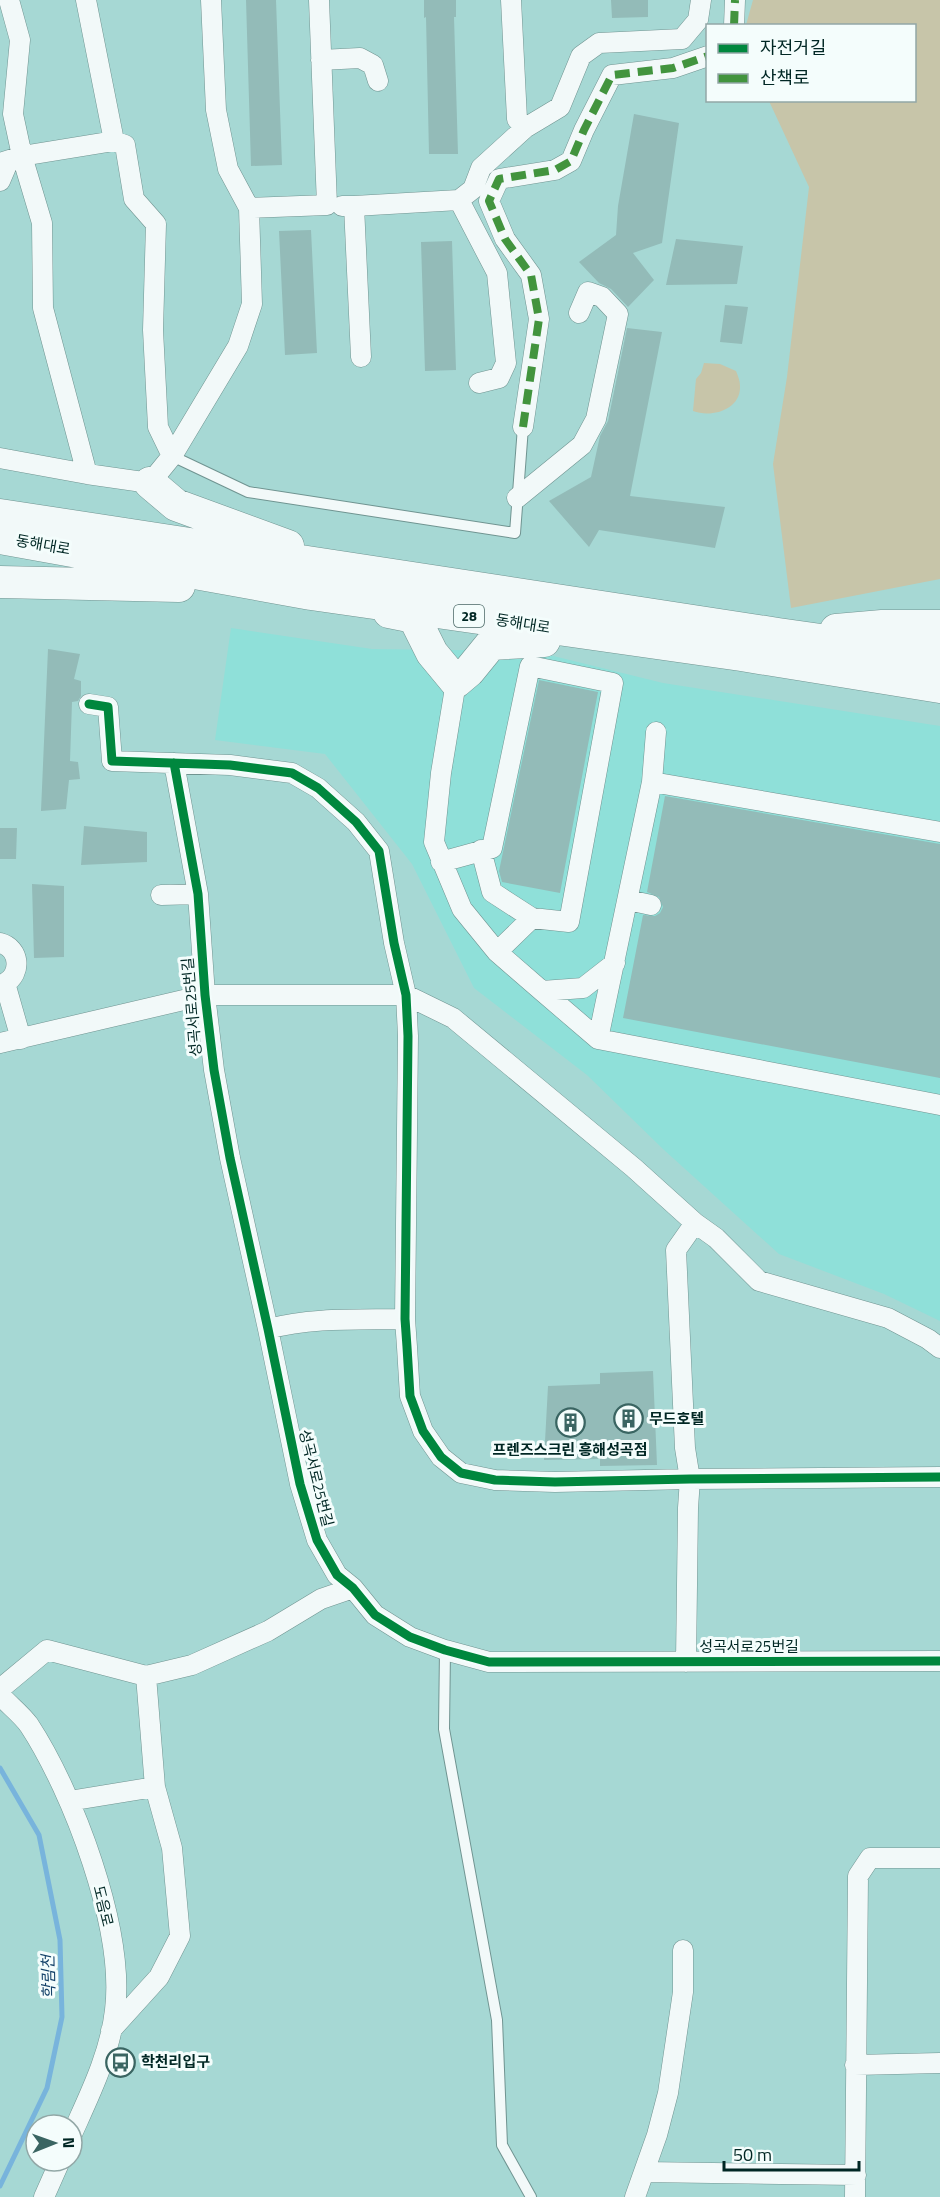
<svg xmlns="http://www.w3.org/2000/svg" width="940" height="2197" font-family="'Titillium Web','Noto Sans KR',sans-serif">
  <rect width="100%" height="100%" fill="#a6d8d4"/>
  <path fill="#8fe0d9" d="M 231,628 L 372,649 L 533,651 L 663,683 L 940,726 L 940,1321 L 884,1294 L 779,1254 L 663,1149 L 587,1075 L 474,988 L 412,864 L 325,754 L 215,740 Z"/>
  <path fill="#c7c5a9" d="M 753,0 L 940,0 L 940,579 L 791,608 L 773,464 L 787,377 L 809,187 L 769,101 L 914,100 L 914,26 L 746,25 Z
    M 704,363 L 720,364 L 736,371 C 738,376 740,381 740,386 C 741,410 711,418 693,411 L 696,379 L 701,373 Z"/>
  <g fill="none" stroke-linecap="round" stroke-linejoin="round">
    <path stroke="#78b4dc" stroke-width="5" d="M 0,1768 L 39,1835 L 60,1940 L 62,2017 L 47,2088 L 0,2186"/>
  </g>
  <path fill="#93bbb8" d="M 246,0 L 276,0 L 282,165 L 251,166 Z
    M 424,0 L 456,0 L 456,17 L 454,17 L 458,154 L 429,154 L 426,17 L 424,18 Z
    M 611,0 L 648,0 L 648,17 L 612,18 Z
    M 634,114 L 679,123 L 662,243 L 633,253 L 654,280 L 628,307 L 611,289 L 599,283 L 579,262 L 616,235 L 618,206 Z
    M 311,230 L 317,353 L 285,355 L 279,231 Z
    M 676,239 L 743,246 L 737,284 L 666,285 Z
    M 452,241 L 456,370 L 425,371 L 421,242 Z
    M 725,305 L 748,307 L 742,344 L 720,342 Z
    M 627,328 L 662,332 L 630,496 L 725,507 L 715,548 L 599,530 L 589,547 L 549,501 L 591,477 L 600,436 L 608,421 Z
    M 48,649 L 80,654 L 74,679 L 81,681 L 81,696 L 78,701 L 72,702 L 70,761 L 78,762 L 80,779 L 69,780 L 66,809 L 41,811 Z
    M 539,680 L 598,692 L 560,893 L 502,882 L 499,871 Z
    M 665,796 L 940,844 L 940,1078 L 623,1018 L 643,915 L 655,916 L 660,913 L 663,907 L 659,897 L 647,892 Z
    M 84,826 L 147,832 L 147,862 L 81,865 Z
    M 0,828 L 17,828 L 16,859 L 0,859 Z
    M 32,884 L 64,886 L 64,957 L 34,958 Z
    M 653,1371 L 657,1465 L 600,1466 L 600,1459 L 544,1460 L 548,1386 L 600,1384 L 600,1373 Z"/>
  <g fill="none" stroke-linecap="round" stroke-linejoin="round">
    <defs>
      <path id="lane" d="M 172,456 L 248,492 L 515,533 L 523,427
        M 445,1650 L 444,1729 L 497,2020 L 502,2145 L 531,2197"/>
      <path id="street" d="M 9,0 L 20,40 L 13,114 L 22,156 L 42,223 L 43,308 L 87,474
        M 511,0 L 517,119 L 525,128
        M 734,26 L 735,0
        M 321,60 L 360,58 L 373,65 L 378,81
        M 114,141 L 125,145 L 134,199 L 156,224 L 153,330 L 158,427 L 172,456
        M 0,163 L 22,156 L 114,141 L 86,0
        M 0,181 L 9,160
        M 459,200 L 473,189 L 481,168 L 525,128 L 560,107 L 581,56 L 599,43 L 682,39 L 698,20 L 701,0
        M 342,206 L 354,206 L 361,357
        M 354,206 L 459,200 L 497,273 L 506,363 L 499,378 L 479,383
        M 249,208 L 327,205 L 319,0
        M 523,427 L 539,319 L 531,275 L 505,239 L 489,201 L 499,179 L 555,170 L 571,161 L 584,130 L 612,75 L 673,68 L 708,56
        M 0,458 L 87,474 L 150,483 L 172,456 L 238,346 L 252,304 L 249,208 L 228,169 L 216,110 L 211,0
        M 517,498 L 582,445 L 596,419 L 618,314 L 602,297 L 588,292 L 579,313
        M 456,682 L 441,773 L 434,842 L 462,909 L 497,952 L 542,991 L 598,1039 L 940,1105
        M 89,704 L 108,707 L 112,761 L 230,765 L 292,773 L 318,788 L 356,822 L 379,851 L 394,943 L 406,995 L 408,1036 L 405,1319 L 407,1347 L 410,1396 L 423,1431 L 441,1457 L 461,1473 L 495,1480 L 555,1482 L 690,1479 L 940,1477
        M 174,763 L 198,894 L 205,995 L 214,1070 L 230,1158 L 268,1329 L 300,1484 L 317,1540 L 337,1575 L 353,1588 L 375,1615 L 410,1637 L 445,1650 L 489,1662 L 940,1661
        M 652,782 L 656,732
        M 481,850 L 492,892 L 532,918
        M 441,862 L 492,848 L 530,666 L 613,683 L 569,922 L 532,918 L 497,952
        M 161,895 L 198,894
        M 628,900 L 651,905
        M 0,943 C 20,948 22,974 5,983 L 21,1039
        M 542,991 L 583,988 L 615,963
        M 598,1039 L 652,782 L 940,832
        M 0,1043 L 205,995 L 406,995 L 453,1018 L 634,1168 L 695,1223 L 716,1238 L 759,1281 L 888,1318 L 928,1339 L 940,1348
        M 268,1329 C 313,1317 359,1320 405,1319
        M 686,1662 L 688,1508 L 690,1479 L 685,1448 L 676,1250 L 695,1223
        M 0,1689 L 47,1650 L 146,1676 L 192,1665 L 268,1631 L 321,1599 L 353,1588
        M 0,1695 C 9,1705 21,1714 29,1725 C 73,1792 125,1929 115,2010 C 110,2054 90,2094 72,2134
        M 69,1801 L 155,1787
        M 111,2030 L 159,1977 L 180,1936 L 172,1848 L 155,1787 L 146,1676
        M 855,2065 L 940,2063
        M 644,2172 L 856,2175
        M 44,2197 L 60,2161
        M 635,2197 L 657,2135 L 668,2093 L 683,1992 L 683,1950
        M 855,2197 L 858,1876 L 870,1858 L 940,1858"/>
      <path id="primary" d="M 150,483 L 176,505 L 288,546
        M 0,515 L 778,634 L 940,657
        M 0,538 L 311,594 L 741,655 L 940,687
        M 0,582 L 179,586
        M 389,612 L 414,617 L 432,653 L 456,682 L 469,671 L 491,644 L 544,641
        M 836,630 L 882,626 L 940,626"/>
    </defs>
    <use href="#lane" stroke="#709491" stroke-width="12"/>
    <use href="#street" stroke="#709491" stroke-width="21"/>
    <use href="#primary" stroke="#709491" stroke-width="33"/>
    <use href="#lane" stroke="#f2f9f9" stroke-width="10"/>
    <use href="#street" stroke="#f2f9f9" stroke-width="20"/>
    <use href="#primary" stroke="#f2f9f9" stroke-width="32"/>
    <path stroke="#42943e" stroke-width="8" stroke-dasharray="15 8" stroke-linecap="butt" d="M 734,26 L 735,0
      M 523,427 L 539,319 L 531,275 L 505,239 L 489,201 L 499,179 L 555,170 L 571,161 L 584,130 L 612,75 L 673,68 L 708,56"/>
    <defs>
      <path id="cycleway" d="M 89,704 L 108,707 L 112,761 L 230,765 L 292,773 L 318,788 L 356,822 L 379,851 L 394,943 L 406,995 L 408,1036 L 405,1319 L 407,1347 L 410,1396 L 423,1431 L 441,1457 L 461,1473 L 495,1480 L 555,1482 L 690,1479 L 940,1477
        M 174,763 L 198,894 L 205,995 L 214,1070 L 230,1158 L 268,1329 L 300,1484 L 317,1540 L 337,1575 L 353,1588 L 375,1615 L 410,1637 L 445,1650 L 489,1662 L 940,1661"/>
    </defs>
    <use href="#cycleway" stroke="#f4fdfc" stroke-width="13"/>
    <use href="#cycleway" stroke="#00873e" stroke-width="9"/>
  </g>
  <defs>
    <symbol id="building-ring" viewBox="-11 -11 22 22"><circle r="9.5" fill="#f4fdfc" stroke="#3a6562" stroke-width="1.5"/><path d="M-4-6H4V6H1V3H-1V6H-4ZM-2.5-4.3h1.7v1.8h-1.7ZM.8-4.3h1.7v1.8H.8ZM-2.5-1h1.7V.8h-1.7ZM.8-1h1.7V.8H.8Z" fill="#3a6562"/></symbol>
    <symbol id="bus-ring" viewBox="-11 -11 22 22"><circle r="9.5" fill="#f4fdfc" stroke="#3a6562" stroke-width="1.5"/><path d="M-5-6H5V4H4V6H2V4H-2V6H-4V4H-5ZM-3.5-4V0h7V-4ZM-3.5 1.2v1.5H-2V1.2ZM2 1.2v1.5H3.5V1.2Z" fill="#3a6562"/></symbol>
  </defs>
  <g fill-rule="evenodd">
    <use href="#building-ring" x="612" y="1402" width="33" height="33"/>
    <use href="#building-ring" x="554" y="1406" width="33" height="33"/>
    <use href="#bus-ring" x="104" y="2046" width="33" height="33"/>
  </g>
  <g text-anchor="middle" stroke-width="6" stroke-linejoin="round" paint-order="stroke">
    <rect fill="#f4fdfc" stroke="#496765" stroke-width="1.5" x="454" y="605" width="30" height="22" rx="4.5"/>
    <g font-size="14" font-weight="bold" fill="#002724">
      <text x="469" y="621">28</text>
    </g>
    <g font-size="15" fill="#002724" stroke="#f4fdfc">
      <text transform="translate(43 545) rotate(10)" y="5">동해대로</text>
      <text transform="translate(523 624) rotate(9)" y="5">동해대로</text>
      <text transform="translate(192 1007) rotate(-95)" y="5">성곡서로25번길</text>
      <text transform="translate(316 1478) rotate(76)" y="5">성곡서로25번길</text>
      <text x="749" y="1652">성곡서로25번길</text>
      <text transform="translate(103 1906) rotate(76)" y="5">도음로</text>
    </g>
    <g font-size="15" font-weight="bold" fill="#002724" stroke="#f4fdfc" text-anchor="start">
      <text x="649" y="1424">무드호텔</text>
      <text x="570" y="1455" text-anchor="middle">프렌즈스크린 흥해성곡점</text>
      <text x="141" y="2067">학천리입구</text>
    </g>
    <g font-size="16" font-style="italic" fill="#144269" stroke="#f4fdfc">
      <text transform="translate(48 1977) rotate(-91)" y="6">학림천</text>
    </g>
  </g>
  <rect x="706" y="24" width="210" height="78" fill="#f4fdfc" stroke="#92a7a6" stroke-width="1.5"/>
  <rect x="718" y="44" width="30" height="9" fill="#00873e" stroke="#92a7a6" stroke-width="1.5"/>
  <text x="760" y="54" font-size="18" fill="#002724">자전거길</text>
  <rect x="718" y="74" width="30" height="9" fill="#42943e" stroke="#92a7a6" stroke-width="1.5"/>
  <text x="760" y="84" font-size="18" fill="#002724">산책로</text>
  <g transform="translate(54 2143) rotate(89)"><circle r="28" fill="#f4fdfc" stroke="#92a7a6" stroke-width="1.5"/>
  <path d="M0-4.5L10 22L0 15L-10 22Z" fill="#3a6562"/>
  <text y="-9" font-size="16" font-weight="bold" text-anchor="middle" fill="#002724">N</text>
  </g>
  <path d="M724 2161v9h135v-9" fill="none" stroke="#002724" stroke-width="3"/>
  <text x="733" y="2161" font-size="18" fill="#002724" stroke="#f4fdfc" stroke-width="4.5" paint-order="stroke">50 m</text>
</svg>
